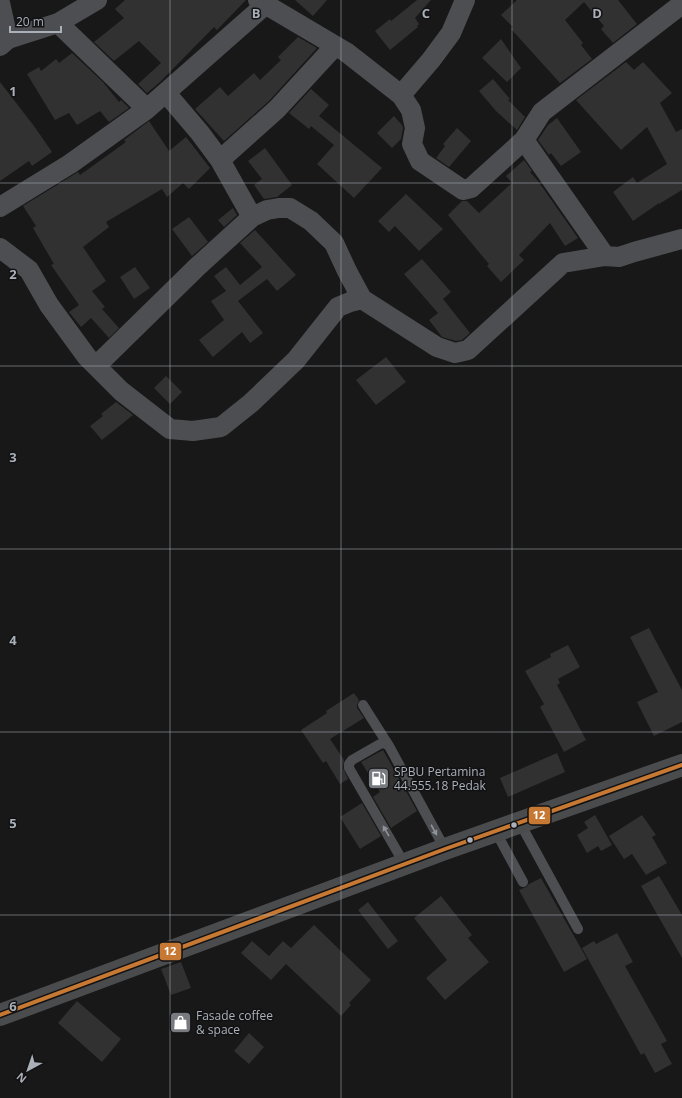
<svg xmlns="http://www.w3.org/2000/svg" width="682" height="1098" font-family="'Open Sans',sans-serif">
  <rect width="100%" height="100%" fill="#181818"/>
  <path fill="#313132" d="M 125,0 L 246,0 L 217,30 L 214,27 L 160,82 L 147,93 L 138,84 L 161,63 L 139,41 L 114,61 L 94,42 L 124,18 L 115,9 Z
    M 295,0 L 327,0 L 313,16 Z
    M 417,0 L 431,0 L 415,18 L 419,24 L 417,26 L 418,27 L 390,50 L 375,31 L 390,19 L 391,21 Z
    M 517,0 L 618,0 L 637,24 L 613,43 L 601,29 L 604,26 L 584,2 L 565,20 L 583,43 L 581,45 L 592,59 L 560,83 L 511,29 L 513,27 L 501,15 Z
    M 298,37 L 317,48 L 269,101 L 224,141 L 195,109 L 220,87 L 228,96 L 254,73 L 260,80 L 281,60 L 278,57 Z
    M 501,39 L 521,68 L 507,82 L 482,58 Z
    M 72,53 L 103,82 L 119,102 L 121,100 L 129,108 L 109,122 L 100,111 L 77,125 L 69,113 L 55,120 L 27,74 L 39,67 L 41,71 L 56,59 L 59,63 Z
    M 626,62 L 634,70 L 643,62 L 672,93 L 660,103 L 676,132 L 682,129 L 682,190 L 659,204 L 659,203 L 633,221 L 613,192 L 633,177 L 637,183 L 667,164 L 647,127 L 621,150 L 576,100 Z
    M 493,79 L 510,99 L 508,100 L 525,117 L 517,130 L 496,111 L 479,91 Z
    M 0,82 L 34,126 L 52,152 L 32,166 L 29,161 L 0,181 Z
    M 311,89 L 329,105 L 319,116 L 382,168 L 354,198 L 317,164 L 334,145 L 311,126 L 309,129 L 289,113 Z
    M 394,116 L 402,125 L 403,128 L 401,139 L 392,148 L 377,133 Z
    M 557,118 L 581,152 L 561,166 L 551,153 L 549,155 L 538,140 L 548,125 Z
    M 149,121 L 169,151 L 186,137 L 210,168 L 189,189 L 183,183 L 167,197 L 162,189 L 106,222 L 109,227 L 83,247 L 106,281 L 92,291 L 105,307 L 102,309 L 119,328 L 109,338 L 91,318 L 81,327 L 69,312 L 79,305 L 51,265 L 54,264 L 33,228 L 36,226 L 23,206 L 78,172 L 80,175 L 126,142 L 124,140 Z
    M 457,128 L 471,141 L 449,167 L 436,158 L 445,146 L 443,144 Z
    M 265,148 L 292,185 L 277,197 L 264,199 L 254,185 L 262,179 L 248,161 Z
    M 524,160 L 532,171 L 530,172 L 538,181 L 578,238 L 565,246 L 550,223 L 519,255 L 524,260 L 501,282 L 487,266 L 489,264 L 448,215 L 462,201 L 467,201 L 479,213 L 512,183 L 506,176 Z
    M 406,194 L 443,229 L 419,251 L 395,226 L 389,232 L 378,221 Z
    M 233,208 L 237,215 L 224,227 L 218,220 Z
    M 189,217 L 208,242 L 192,256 L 172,229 Z
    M 255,230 L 296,275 L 277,291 L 267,279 L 238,301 L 263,333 L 250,343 L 242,332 L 213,357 L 199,340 L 224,320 L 211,301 L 226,291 L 214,276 L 226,267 L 240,285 L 262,267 L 240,243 Z
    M 422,259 L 451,292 L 443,299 L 470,333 L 462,340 L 456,341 L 442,337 L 429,320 L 438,313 L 404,274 Z
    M 135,267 L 150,288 L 134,299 L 120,277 Z
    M 386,357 L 406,382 L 376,405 L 356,380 Z
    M 166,376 L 182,392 L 170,404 L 154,388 Z
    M 116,402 L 133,415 L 102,440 L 90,426 L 103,416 L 101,414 Z
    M 649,628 L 682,690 L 682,722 L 654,736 L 637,702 L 658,692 L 630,637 Z
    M 568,645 L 580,667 L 558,679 L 560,683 L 557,685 L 586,740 L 564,752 L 540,707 L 544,704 L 525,671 L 551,657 L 550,654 Z
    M 354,693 L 359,700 L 357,705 L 357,708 L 364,718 L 330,739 L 344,760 L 343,768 L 348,779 L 340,784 L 326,761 L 323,763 L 301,730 L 327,713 L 326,711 Z
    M 383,750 L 417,811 L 391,828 L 373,797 L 380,792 L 361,762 Z
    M 557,753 L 565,772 L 508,797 L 500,778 Z
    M 362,803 L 381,836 L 360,849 L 340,817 Z
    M 595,815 L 612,845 L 601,851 L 598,846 L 587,853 L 577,835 L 588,828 L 584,822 Z
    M 642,815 L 656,835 L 652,837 L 667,863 L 646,875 L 632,854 L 624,859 L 609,836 Z
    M 659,876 L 682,915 L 682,958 L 641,886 Z
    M 541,878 L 587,959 L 564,972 L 519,890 L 526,887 L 529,884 Z
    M 441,896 L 472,935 L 468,938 L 489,962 L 445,1000 L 426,978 L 447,960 L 414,918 Z
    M 368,902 L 398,941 L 388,949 L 358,910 Z
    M 314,925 L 371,980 L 349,1003 L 351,1005 L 341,1016 L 286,964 L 271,980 L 241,953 L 252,941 L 269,956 L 283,941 L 291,948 Z
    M 617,933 L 633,962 L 625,966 L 667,1041 L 661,1044 L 672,1064 L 655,1073 L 644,1053 L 641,1055 L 582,948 L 594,941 L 596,944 Z
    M 181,962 L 191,988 L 171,995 L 161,969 Z
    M 77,1001 L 121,1039 L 102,1062 L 58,1023 Z
    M 249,1033 L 264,1047 L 249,1064 L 234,1051 Z"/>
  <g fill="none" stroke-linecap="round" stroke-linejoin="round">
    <path stroke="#4d4e51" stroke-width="10" d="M 363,705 L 389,746 L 445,849
      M 389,746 L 384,743 L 380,744 L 352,760 L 349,764 L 349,768 L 405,865
      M 520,823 L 578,929
      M 496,832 L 523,882"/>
    <path stroke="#4d4e51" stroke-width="20" d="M 258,0 L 346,52 L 401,95 L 411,110 L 415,128 L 412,144 L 420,161 L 463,190 L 471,188 L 524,140 L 542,112 L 682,4
      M 0,3 L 8,39
      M 58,23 L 97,0
      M 0,46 L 8,39 L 58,23 L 147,109
      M 166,93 L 200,133 L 220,160 L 252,217
      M 401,95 L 431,60 L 451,33 L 465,0
      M 524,140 L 605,256
      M 220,160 L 277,109 L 335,46
      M 0,207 L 70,164 L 147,109 L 265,5
      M 0,248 L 29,270 L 49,305 L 87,357 L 121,391 L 170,429 L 193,431 L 221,427 L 251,403 L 296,360 L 338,307 L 350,302 L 362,299
      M 96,366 L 197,267 L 252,217 L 267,210 L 279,208 L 290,208 L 311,221 L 334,243 L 347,271 L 362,299 L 437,347 L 455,353 L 468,350 L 563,263 L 605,256 L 619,257 L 634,252 L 682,239"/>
    <path stroke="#4a4b4d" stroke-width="22" d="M 0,1015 L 445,849 L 682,765"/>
    <defs>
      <path id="bus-1" d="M 0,1015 L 445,849 L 682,765"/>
    </defs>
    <use href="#bus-1" stroke="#121214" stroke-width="7"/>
    <use href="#bus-1" stroke="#c77933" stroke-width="4"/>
  </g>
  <defs><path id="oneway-solid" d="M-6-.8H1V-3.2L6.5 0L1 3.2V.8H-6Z"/></defs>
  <g fill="#8e9399">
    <use href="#oneway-solid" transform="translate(434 830) rotate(61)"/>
    <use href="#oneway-solid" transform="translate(386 831) rotate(-120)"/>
  </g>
  <path fill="none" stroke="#aab0b8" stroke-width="1" stroke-opacity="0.55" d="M 170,0 L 170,1098M 341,0 L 341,1098M 512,0 L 512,1098M 0,183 L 682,183M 0,366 L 682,366M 0,549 L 682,549M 0,732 L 682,732M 0,915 L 682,915"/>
  <defs>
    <symbol id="fuel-square" viewBox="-11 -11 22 22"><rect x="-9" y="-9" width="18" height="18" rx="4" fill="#777b80" stroke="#121214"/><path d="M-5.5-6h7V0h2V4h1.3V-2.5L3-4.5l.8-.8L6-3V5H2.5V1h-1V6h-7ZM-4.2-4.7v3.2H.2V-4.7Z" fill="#fff"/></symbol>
    <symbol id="shop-square" viewBox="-11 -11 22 22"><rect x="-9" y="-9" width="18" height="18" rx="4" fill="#777b80" stroke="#121214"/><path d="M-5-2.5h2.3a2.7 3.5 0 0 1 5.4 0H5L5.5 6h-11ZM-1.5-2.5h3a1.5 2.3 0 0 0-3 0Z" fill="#fff"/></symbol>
  </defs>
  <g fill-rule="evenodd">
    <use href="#fuel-square" x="366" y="766" width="25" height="25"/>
    <use href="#shop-square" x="168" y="1010" width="25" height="25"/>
  </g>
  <g fill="#aab0b8" stroke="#121214" stroke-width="1.5">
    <circle cx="514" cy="825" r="3.5"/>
    <circle cx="470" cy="840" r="3.5"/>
  </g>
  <g text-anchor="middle" stroke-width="3" stroke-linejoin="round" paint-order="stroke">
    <g font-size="12" fill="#aab0b8" stroke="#121214" text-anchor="start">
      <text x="394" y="776">SPBU Pertamina<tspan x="394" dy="14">44.555.18 Pedak</tspan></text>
      <text x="196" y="1020">Fasade coffee<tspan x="196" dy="14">&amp; space</tspan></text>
    </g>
  </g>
  <g font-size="13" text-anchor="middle" font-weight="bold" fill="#aab0b8" stroke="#121214" stroke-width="3" stroke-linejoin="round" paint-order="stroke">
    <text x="256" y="18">B</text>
    <text x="426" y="18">C</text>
    <text x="597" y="18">D</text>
    <text x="13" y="96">1</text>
    <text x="13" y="279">2</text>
    <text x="13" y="462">3</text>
    <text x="13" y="645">4</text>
    <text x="13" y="828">5</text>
    <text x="13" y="1011">6</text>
  </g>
  <g stroke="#121214" stroke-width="1.5">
    <rect x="528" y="806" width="23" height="19" rx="4" fill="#c77933"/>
    <rect x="159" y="942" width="23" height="19" rx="4" fill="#c77933"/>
  </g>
  <g font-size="11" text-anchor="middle" font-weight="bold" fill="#fff">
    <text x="539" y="819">12</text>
    <text x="170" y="955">12</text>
  </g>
  <g transform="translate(28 1070) rotate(220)" stroke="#121214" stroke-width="3" paint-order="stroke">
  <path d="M0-3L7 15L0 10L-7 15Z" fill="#aab0b8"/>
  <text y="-6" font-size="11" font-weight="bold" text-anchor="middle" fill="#aab0b8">N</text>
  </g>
  <path d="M10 26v6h51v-6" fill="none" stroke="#aab0b8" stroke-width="2"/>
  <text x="16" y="26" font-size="12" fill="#aab0b8" stroke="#121214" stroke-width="3" paint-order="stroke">20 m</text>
</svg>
